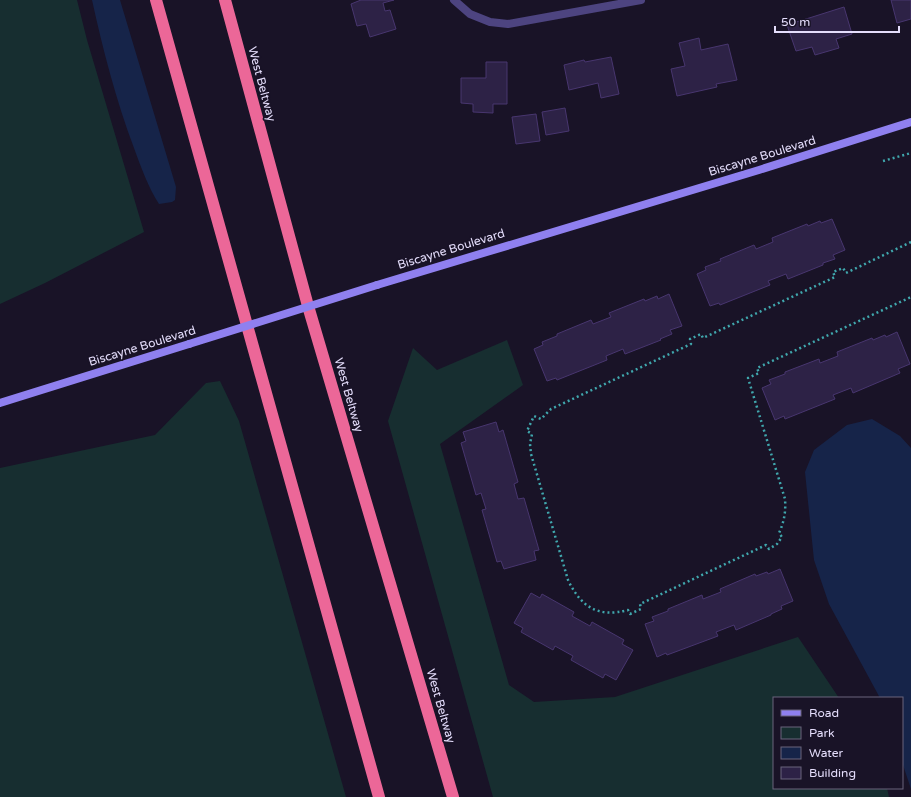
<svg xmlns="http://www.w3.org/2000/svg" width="911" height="797" font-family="'Varela Round',sans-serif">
  <rect width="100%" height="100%" fill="#191327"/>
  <path fill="#172e30" d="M 0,0 L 77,0 L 87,40 L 144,232 L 45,283 L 0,304 Z
    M 507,340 L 523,385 L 440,444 L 509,685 L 534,702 L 615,697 L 798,637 L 839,698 L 774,698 L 774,788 L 887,788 L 889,797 L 493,797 L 388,421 L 413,348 L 437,370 Z
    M 220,381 L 239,421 L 346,797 L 0,797 L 0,468 L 155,435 L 206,383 Z"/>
  <path fill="#162449" d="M 92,0 L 120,0 L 176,187 L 175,200 L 172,202 L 159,204 C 148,187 141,167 134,148 C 116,100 103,50 92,0 Z
    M 872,419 L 900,436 L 911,448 L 911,789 L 902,762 L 902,698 L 880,698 L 829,604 L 814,560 L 805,472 L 814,450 L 847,425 Z"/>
  <path fill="#2d2246" stroke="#48366f" d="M 361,0 L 394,0 L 383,3 L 385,11 L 390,10 L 396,29 L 370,37 L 366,24 L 357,26 L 351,4 Z
    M 891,0 L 911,0 L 911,19 L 897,23 Z
    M 844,7 L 852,34 L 836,39 L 839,48 L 815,55 L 812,47 L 796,51 L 787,25 Z
    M 699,38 L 701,50 L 728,44 L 737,80 L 716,84 L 717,87 L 677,96 L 671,69 L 685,66 L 679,43 Z
    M 611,57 L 619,94 L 601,98 L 598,83 L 569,90 L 564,65 L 584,60 L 585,62 Z
    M 486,62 L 507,62 L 507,104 L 493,104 L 493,113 L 473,112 L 473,104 L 461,103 L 461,78 L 486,78 Z
    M 565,108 L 569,131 L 546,135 L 542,112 Z
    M 536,114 L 540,141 L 516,144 L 512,117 Z
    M 832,219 L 845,250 L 833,255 L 835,259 L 823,263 L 823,265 L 788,279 L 786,274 L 768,281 L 770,285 L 720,305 L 719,303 L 710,306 L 697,274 L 706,270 L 705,267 L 721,261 L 720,259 L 754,245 L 756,249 L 773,242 L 772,238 L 807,224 L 808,226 L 820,221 L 821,223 Z
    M 669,294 L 682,326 L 670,330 L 672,334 L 660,339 L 661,340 L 625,354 L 623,349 L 606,356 L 607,360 L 557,380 L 556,378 L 547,381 L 534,349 L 543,345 L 542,342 L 557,336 L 557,334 L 591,320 L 593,324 L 611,317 L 609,313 L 644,299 L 645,301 L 657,296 L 658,299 Z
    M 897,332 L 910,364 L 898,369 L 900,373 L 853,393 L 851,388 L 833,395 L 835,399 L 785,419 L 784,416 L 775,420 L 762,388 L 771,384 L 769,380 L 785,374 L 785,372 L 819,359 L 820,363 L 838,356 L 837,352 L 872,338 L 873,340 L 885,335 L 886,337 Z
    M 496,422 L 499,432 L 503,430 L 518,482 L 514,484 L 518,499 L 524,498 L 539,550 L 534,551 L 536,560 L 504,569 L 501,561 L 497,562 L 482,510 L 486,509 L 481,493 L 476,495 L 461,443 L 466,441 L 463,432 Z
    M 780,569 L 793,601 L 781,606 L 782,609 L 771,614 L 771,615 L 736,630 L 734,625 L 716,632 L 718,636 L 667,655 L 666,653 L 657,657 L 645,624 L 654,621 L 652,617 L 668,611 L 668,609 L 702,595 L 703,599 L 721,592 L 720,589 L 755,574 L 756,576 L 767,572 L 768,574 Z
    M 531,593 L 540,598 L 542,594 L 574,612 L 572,616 L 590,626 L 592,622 L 624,640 L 622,644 L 633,650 L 616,680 L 605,674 L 603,678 L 571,660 L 573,656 L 555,646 L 553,650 L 521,632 L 523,628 L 514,623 Z"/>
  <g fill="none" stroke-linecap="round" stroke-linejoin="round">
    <path stroke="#40a7ad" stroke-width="2.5" stroke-dasharray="2 3" stroke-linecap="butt" d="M 883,161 L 911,153
      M 911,242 L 846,273 L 843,268 L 833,272 L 835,277 L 703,338 L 701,334 L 690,339 L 691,344 L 551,409 L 541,419 L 534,416 L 527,431 L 532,434 L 530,444 L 531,454 L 568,580 C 581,607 598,618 628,610 L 630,614 L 641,609 L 640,604 L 766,545 L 769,549 L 777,544 L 782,537 L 779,533 C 784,522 786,512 785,499 L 748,378 L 759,373 L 757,368 L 911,297"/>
    <path stroke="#4d4480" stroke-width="8" d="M 454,0 L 470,14 L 490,22 L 508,24 L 641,0"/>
    <path stroke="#8f80ef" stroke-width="8" d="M 377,285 L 759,170 L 911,122
      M 0,403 L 189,344"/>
    <path stroke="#ec6798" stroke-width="12" d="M 156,0 L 379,797
      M 225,0 L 308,306 L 453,797"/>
    <path stroke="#8f80ef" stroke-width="8" d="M 189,344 L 377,285"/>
  </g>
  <g text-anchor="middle" stroke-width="3.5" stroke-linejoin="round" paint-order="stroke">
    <g font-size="12" fill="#e4ddfb" stroke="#191327">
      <text transform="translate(262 84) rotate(75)" y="4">West Beltway</text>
      <text transform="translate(762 156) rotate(-17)" y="4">Biscayne Boulevard</text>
      <text transform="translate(451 249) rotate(-17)" y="4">Biscayne Boulevard</text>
      <text transform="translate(142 346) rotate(-17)" y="4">Biscayne Boulevard</text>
      <text transform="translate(349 395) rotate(74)" y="4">West Beltway</text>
      <text transform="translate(441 706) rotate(74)" y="4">West Beltway</text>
    </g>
  </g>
  <rect x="773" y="697" width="130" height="92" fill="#191327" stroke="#6a647c"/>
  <rect x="781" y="710" width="20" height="6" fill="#8f80ef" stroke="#6a647c"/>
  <text x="809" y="717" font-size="12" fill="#e4ddfb">Road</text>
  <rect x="781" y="727" width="20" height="12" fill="#172e30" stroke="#6a647c"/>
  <text x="809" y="737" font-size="12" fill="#e4ddfb">Park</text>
  <rect x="781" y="747" width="20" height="12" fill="#162449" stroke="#6a647c"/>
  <text x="809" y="757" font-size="12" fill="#e4ddfb">Water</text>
  <rect x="781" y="767" width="20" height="12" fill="#2d2246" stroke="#6a647c"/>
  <text x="809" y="777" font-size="12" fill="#e4ddfb">Building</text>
  <path d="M775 26v6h124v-6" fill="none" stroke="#e4ddfb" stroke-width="2"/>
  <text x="781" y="26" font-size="12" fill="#e4ddfb" stroke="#191327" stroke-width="3" paint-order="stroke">50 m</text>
</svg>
